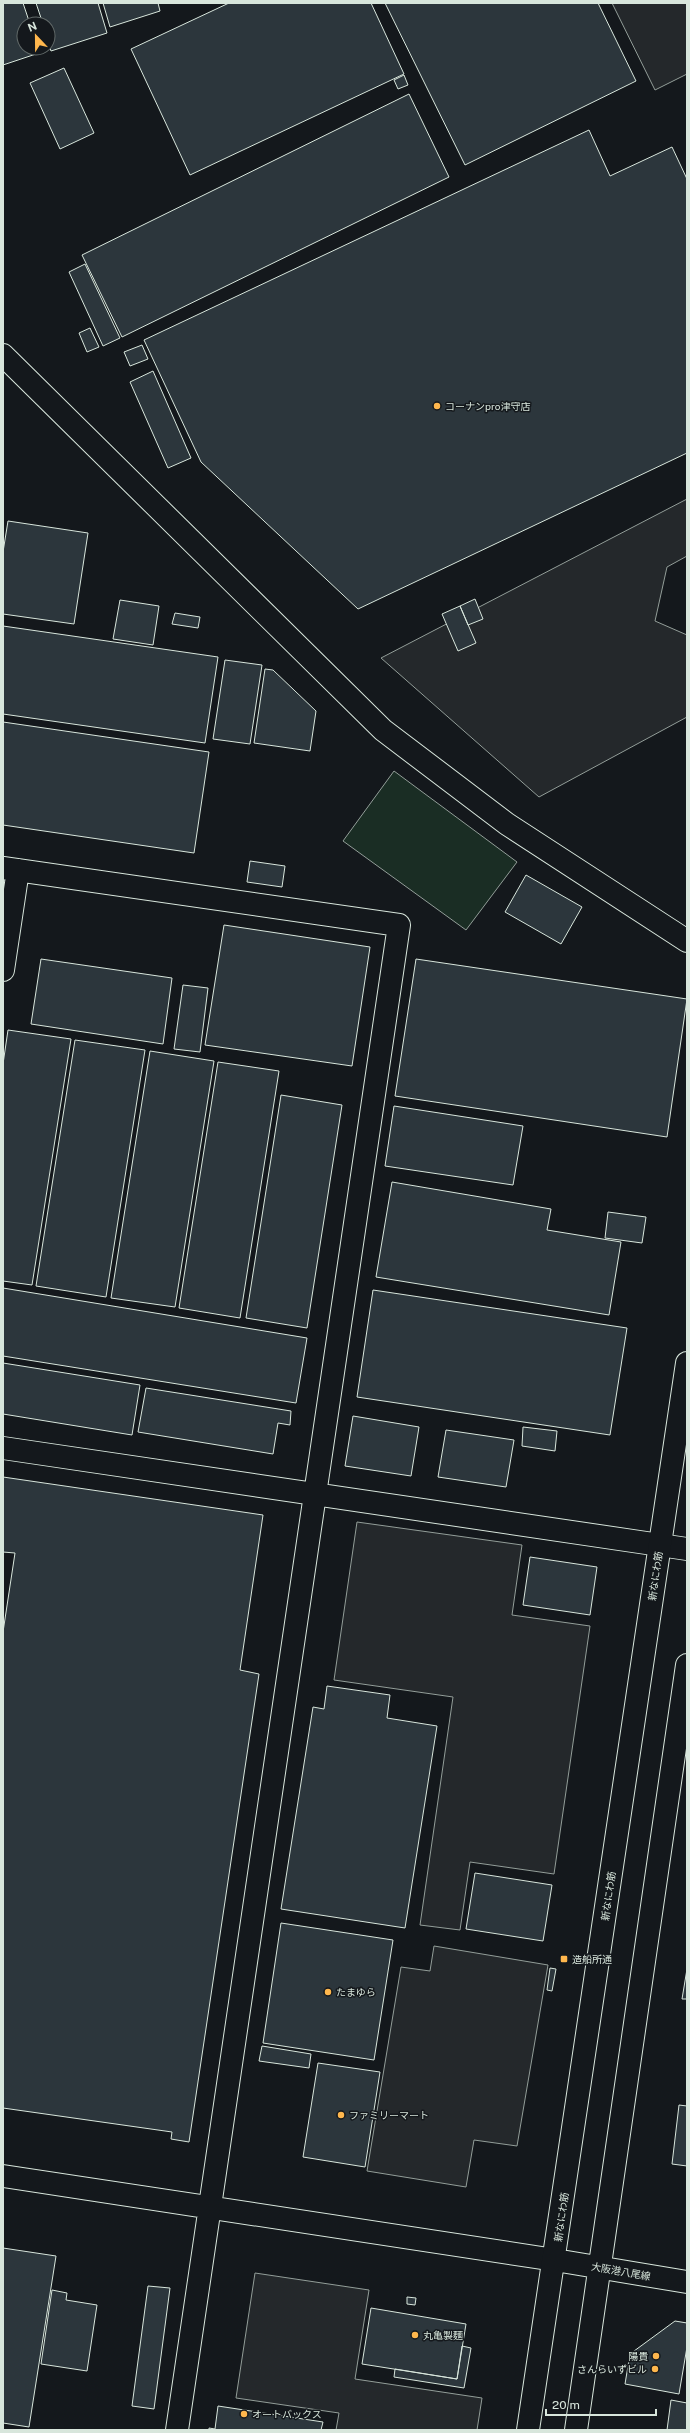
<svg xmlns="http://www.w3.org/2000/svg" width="690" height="2433" font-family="'Public Sans','Noto Sans JP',sans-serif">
  <rect width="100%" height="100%" fill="#14181c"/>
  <path fill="#1a2d24" stroke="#939e99" d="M 394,771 L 517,862 L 466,930 L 343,841 Z"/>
  <path fill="#24282b" stroke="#939e99" d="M 612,3 L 687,3 L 687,74 L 655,90 Z
    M 687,499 L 687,556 L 667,567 L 655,621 L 687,635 L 687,717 L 539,797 L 381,658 Z
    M 357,1522 L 522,1545 L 512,1615 L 590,1626 L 554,1874 L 470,1862 L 460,1930 L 420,1925 L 453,1697 L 334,1680 Z
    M 434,1946 L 548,1965 L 517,2146 L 474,2140 L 466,2187 L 367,2171 L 401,1967 L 430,1971 Z
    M 255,2273 L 369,2290 L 355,2379 L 482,2398 L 477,2430 L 336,2430 L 339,2413 L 236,2398 Z"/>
  <path fill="#2c363c" stroke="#d8e6dc" d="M 3,3 L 23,3 L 30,24 L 24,24 L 24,48 L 38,48 L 39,53 L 3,65 Z
    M 36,3 L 98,3 L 107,33 L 51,51 L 48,42 L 48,24 L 43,24 Z
    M 103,3 L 158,3 L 160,11 L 110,27 Z
    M 229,3 L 371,3 L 404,74 L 190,175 L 131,49 Z
    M 385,3 L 598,3 L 636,81 L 465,165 Z
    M 64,68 L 94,133 L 60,149 L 30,83 Z
    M 404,75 L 408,85 L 398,89 L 394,80 Z
    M 409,94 L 449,177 L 122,337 L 82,255 Z
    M 589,130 L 610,176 L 672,147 L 687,179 L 687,453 L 358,609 L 201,462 L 144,340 Z
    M 85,264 L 120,338 L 103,346 L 69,272 Z
    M 90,328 L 99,347 L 87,352 L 79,333 Z
    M 142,345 L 148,359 L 130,366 L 124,352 Z
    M 153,371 L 191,458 L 168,468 L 130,382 Z
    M 8,521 L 88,533 L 74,624 L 3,614 L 3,552 Z
    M 475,599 L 483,619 L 468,625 L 460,606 Z
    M 120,600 L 159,606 L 153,645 L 113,639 Z
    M 460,606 L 476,643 L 458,651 L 442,614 Z
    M 175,613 L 200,617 L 198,628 L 172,624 Z
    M 3,626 L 218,657 L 205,743 L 3,714 Z
    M 225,660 L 262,665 L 250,744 L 213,739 Z
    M 265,669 L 273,670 L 316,711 L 310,751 L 254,743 Z
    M 3,722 L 209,752 L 194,853 L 3,825 Z
    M 250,861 L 285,866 L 282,887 L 247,882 Z
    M 526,875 L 582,907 L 561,944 L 505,912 Z
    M 224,925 L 370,947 L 352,1066 L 205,1045 Z
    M 41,959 L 172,978 L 163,1044 L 31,1024 Z
    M 416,959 L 687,999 L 667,1137 L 395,1096 Z
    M 183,985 L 208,988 L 200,1052 L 174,1049 Z
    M 8,1030 L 71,1039 L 32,1285 L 3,1281 L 3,1064 Z
    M 75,1040 L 145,1050 L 106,1297 L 36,1286 Z
    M 150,1051 L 214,1061 L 175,1307 L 111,1298 Z
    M 218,1062 L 279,1071 L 240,1318 L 179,1308 Z
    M 281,1095 L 342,1105 L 307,1328 L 246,1318 Z
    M 394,1106 L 523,1126 L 513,1185 L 385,1166 Z
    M 392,1182 L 551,1209 L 547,1230 L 621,1242 L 609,1315 L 376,1277 Z
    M 608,1212 L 646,1217 L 642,1243 L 605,1238 Z
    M 3,1288 L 307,1338 L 296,1403 L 3,1356 Z
    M 373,1290 L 627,1328 L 610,1435 L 357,1397 Z
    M 3,1363 L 140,1385 L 132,1435 L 3,1414 Z
    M 146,1388 L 291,1411 L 290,1425 L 278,1423 L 273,1454 L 138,1432 Z
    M 353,1416 L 419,1427 L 411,1476 L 345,1466 Z
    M 523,1427 L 557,1431 L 555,1451 L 522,1446 Z
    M 446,1430 L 514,1440 L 506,1487 L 438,1477 Z
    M 3,1477 L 263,1515 L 240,1670 L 259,1674 L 189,2142 L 171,2139 L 172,2132 L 3,2108 L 3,1632 L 15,1553 L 3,1552 Z
    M 530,1557 L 597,1567 L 590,1615 L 523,1605 Z
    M 327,1686 L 390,1695 L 387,1718 L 437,1726 L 405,1928 L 281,1909 L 313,1707 L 324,1709 Z
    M 475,1873 L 552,1885 L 543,1941 L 466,1929 Z
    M 281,1923 L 393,1940 L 374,2060 L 263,2043 Z
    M 550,1968 L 556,1969 L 552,1991 L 547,1990 Z
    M 687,1969 L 687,1999 L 682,1999 Z
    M 262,2046 L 311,2054 L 309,2068 L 259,2061 Z
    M 318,2063 L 380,2072 L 365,2167 L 303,2157 Z
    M 679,2105 L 687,2106 L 687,2166 L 672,2164 Z
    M 3,2248 L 56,2256 L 29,2427 L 3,2423 Z
    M 148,2286 L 170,2288 L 154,2409 L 132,2406 Z
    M 52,2290 L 67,2293 L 66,2300 L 97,2305 L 87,2371 L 41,2364 Z
    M 407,2297 L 416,2298 L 415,2305 L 407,2304 Z
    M 371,2308 L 466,2324 L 457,2379 L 362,2364 Z
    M 675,2321 L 687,2323 L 687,2347 L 679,2394 L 625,2384 L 630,2354 Z
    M 462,2346 L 471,2348 L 464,2388 L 394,2377 L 395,2369 L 457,2379 Z
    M 671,2400 L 687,2403 L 687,2430 L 667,2430 Z
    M 218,2406 L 323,2422 L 321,2430 L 209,2430 L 209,2428 L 215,2429 Z"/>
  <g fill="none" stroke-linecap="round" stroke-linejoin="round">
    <defs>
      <path id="minor" d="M 3,355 L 383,730 L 507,824 L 687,941
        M 3,868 L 399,925 L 177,2430
        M 3,970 L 18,870
        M 3,1448 L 687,1549
        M 3,2176 L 555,2260"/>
      <path id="major" d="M 555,2260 L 687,2282
        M 528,2430 L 687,1363
        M 576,2430 L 687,1665"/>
    </defs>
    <use href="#minor" stroke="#d8e6dc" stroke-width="24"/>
    <use href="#major" stroke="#d8e6dc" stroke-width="24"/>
    <use href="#minor" stroke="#14181c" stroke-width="22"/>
    <use href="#major" stroke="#14181c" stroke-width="22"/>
  </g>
  <g fill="#ffb74d" stroke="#14181c" stroke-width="1.5">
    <circle cx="437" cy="406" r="4"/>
    <rect x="560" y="1955" width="8" height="8" rx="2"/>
    <circle cx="328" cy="1992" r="4"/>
    <circle cx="341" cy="2115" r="4"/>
    <circle cx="415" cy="2335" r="4"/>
    <circle cx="656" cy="2356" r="4"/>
    <circle cx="655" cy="2369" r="4"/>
    <circle cx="244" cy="2414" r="4"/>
  </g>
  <g text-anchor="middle" stroke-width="3" stroke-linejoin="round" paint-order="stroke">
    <g font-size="10" fill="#d8e6dc" stroke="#14181c" text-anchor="start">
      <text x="445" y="410">コーナンpro津守店</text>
      <text x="572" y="1963">造船所通</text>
      <text x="336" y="1996">たまゆら</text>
      <text x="349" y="2119">ファミリーマート</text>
      <text x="423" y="2339">丸亀製麵</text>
      <text x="648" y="2360" text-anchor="end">陽貴</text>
      <text x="647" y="2373" text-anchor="end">さんらいずビル</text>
      <text x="252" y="2418">オートバックス</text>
    </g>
    <g font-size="10" fill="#d8e6dc" stroke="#14181c">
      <text transform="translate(655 1576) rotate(-82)" y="4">新なにわ筋</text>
      <text transform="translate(608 1896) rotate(-82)" y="4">新なにわ筋</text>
      <text transform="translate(561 2217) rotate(-82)" y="4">新なにわ筋</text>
      <text transform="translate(621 2271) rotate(10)" y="4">大阪港八尾線</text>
    </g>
  </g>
  <rect width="690" height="2433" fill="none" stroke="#d8e6dc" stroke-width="8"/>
  <g transform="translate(36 36) rotate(338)"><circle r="19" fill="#14181c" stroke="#626a69"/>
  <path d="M0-3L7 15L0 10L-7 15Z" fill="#ffb74d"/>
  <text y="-6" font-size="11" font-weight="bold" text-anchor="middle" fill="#d8e6dc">N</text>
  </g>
  <path d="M546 2409v6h110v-6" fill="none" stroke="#d8e6dc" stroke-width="2"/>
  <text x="552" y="2409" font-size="12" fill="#d8e6dc" stroke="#14181c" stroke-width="3" paint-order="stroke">20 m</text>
</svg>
